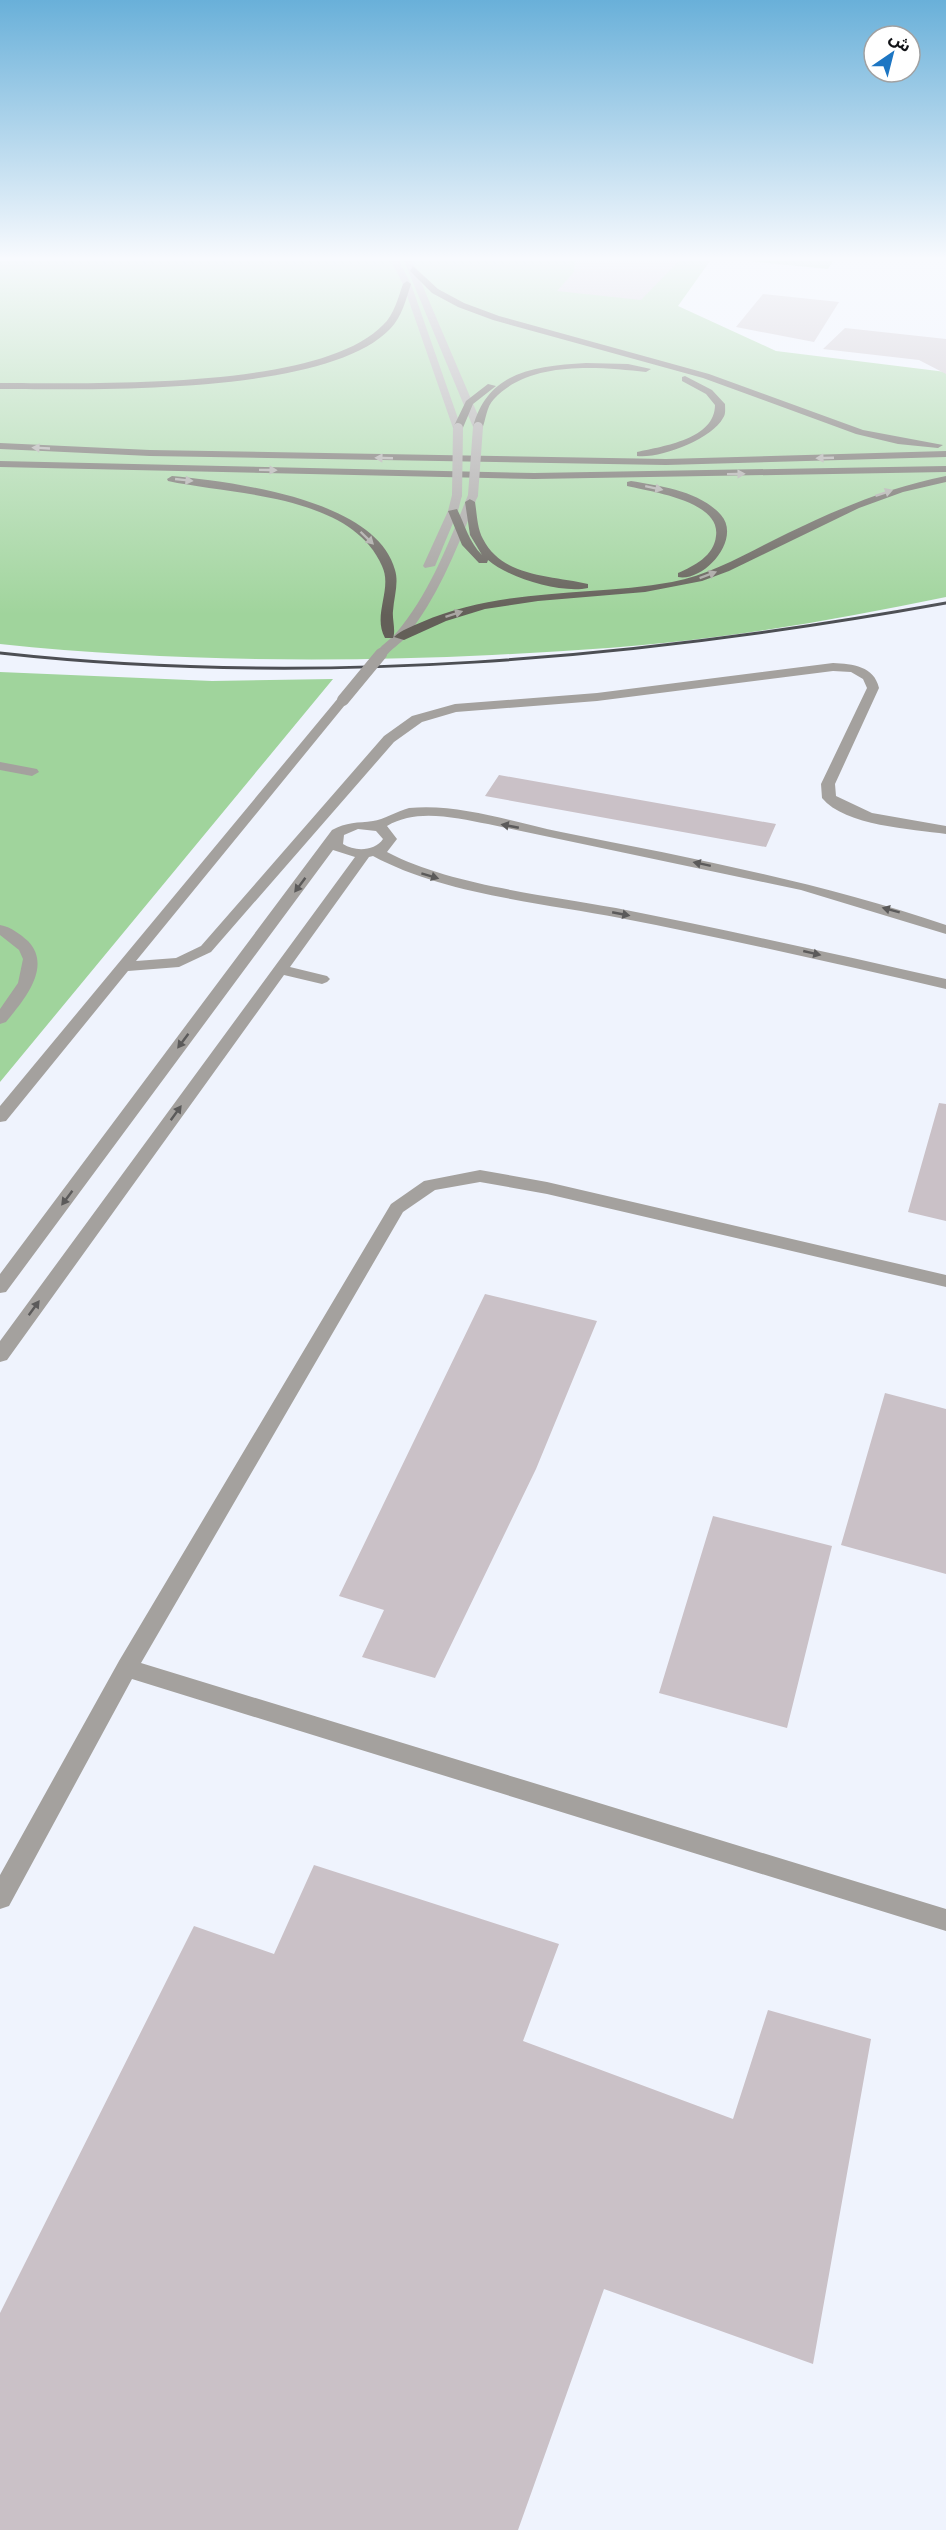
<svg xmlns="http://www.w3.org/2000/svg" width="946" height="2530" font-family="'Roboto Condensed','Noto Sans Arabic',sans-serif">
  <rect width="100%" height="100%" fill="#eff3fd"/>
  <path fill="#a0d49c" d="M 0,261 L 710,261 L 678,306 L 776,351 L 946,372 L 946,597 C 869,613 793,627 715,637 C 641,647 566,651 492,655 C 328,663 163,661 0,644 Z
    M 748,261 L 833,261 L 828,269 Z
    M 0,672 L 212,681 L 333,679 L 0,1082 Z"/>
  <path fill="#cac1c7" d="M 575,261 L 679,261 L 641,300 L 557,291 L 574,272 Z
    M 763,294 L 839,302 L 814,342 L 736,327 Z
    M 845,328 L 946,339 L 946,374 L 919,360 L 823,349 Z
    M 499,775 L 776,824 L 766,847 L 485,796 Z
    M 939,1103 L 946,1104 L 946,1221 L 908,1212 Z
    M 485,1294 L 597,1321 L 536,1469 L 435,1678 L 362,1657 L 384,1610 L 339,1596 Z
    M 885,1393 L 946,1409 L 946,1574 L 841,1545 Z
    M 713,1516 L 832,1546 L 787,1728 L 659,1693 Z
    M 314,1865 L 559,1944 L 523,2041 L 733,2119 L 768,2010 L 871,2039 L 813,2364 L 604,2289 L 518,2530 L 0,2530 L 0,2313 L 194,1926 L 274,1954 Z"/>
  <g fill="none" stroke-linecap="round" stroke-linejoin="round">
    <path fill="#a4a19e" fill-rule="evenodd" d="M 391,261 L 399,261 L 411,284 L 462,430 L 453,428 L 403,284 Z
      M 404,261 L 412,261 L 483,427 L 482,429 L 473,427 Z
      M 457,492 L 462,495 L 458,511 L 435,566 L 425,568 L 423,566 L 448,511 L 452,495 Z
      M 473,492 L 478,495 C 459,544 439,596 406,637 C 400,644 391,649 385,657 L 377,657 L 377,651 C 383,644 391,639 397,632 C 430,593 449,542 468,495 Z
      M 833,663 C 853,664 874,666 879,688 L 835,784 L 836,796 L 872,813 L 946,826 L 946,834 C 912,829 845,826 822,798 L 821,784 L 867,688 L 863,679 L 851,672 L 833,671 L 597,701 L 456,712 L 422,722 L 394,742 L 211,952 L 179,967 L 128,971 L 6,1121 L 0,1122 L 0,1106 L 339,697 L 343,696 L 349,700 L 136,961 L 176,958 L 201,946 L 384,736 L 412,716 L 455,704 L 597,693 Z
      M 0,762 L 37,769 L 39,772 L 32,776 L 0,770 Z
      M 409,808 C 459,803 512,822 561,832 C 691,858 820,882 946,925 L 946,934 L 801,890 L 488,824 C 455,818 417,808 387,826 L 397,839 L 387,852 C 449,885 546,895 616,908 C 727,930 836,954 946,979 L 946,989 C 838,964 729,939 620,918 C 542,903 443,894 373,856 L 369,857 L 290,967 L 327,976 L 330,979 L 327,982 L 322,984 L 284,975 L 7,1360 L 0,1362 L 0,1341 L 355,857 L 333,850 L 6,1292 L 0,1293 L 0,1274 L 332,830 C 346,822 358,823 373,821 C 383,820 397,811 409,808 ZM 358,829 L 376,831 L 383,839 C 375,851 355,852 343,844 L 344,835 Z
      M 0,925 C 11,927 20,934 28,941 C 53,967 23,1001 6,1022 L 0,1024 L 0,1009 L 18,983 L 23,959 L 19,950 L 0,935 Z
      M 480,1170 L 547,1182 L 946,1275 L 946,1287 L 547,1194 L 480,1182 L 435,1190 L 403,1212 L 141,1663 L 946,1909 L 946,1931 L 132,1679 L 9,1906 L 0,1909 L 0,1875 L 119,1661 L 391,1204 L 424,1181 Z"/>
    <path fill="#635f58" fill-rule="evenodd" d="M 413,266 L 438,289 L 464,303 L 499,316 L 709,374 L 863,430 L 943,445 L 938,448 L 898,444 L 856,434 L 703,378 L 493,320 L 458,307 L 432,293 L 410,271 Z
      M 407,281 L 411,284 C 406,299 402,317 390,329 C 326,396 91,389 0,389 L 0,383 C 90,383 319,391 383,325 C 394,315 398,298 403,284 Z
      M 586,363 L 628,364 L 651,369 L 646,372 C 599,367 530,360 494,399 C 486,407 486,420 482,429 L 473,427 C 488,371 535,366 586,363 Z
      M 685,376 L 712,390 L 725,404 C 725,409 726,414 723,418 C 712,439 660,459 637,456 L 637,452 C 664,446 715,439 715,405 L 706,394 L 682,381 L 682,377 Z
      M 488,384 L 496,386 L 473,404 L 462,430 L 454,430 L 453,428 L 466,401 Z
      M 0,443 L 150,450 L 666,459 L 946,451 L 946,457 L 666,465 L 150,456 L 0,449 Z
      M 0,461 L 534,473 L 946,466 L 946,472 L 534,479 L 0,467 Z
      M 172,476 C 233,482 376,499 395,570 C 399,583 394,597 393,611 C 392,619 396,630 393,638 L 385,638 C 372,615 393,589 382,566 C 351,494 232,495 168,481 L 167,479 Z
      M 946,476 L 946,482 L 903,492 L 859,508 L 729,571 L 702,581 L 645,592 L 538,601 L 485,609 L 446,621 L 404,640 L 394,637 C 401,630 413,626 422,622 C 502,587 588,597 672,582 C 714,574 750,551 788,533 C 840,508 890,487 946,476 Z
      M 631,481 C 660,486 700,491 721,515 C 742,539 704,582 678,577 L 678,573 C 694,566 714,556 716,536 C 721,501 652,492 627,486 L 627,482 Z
      M 470,499 L 475,502 C 477,514 477,528 483,539 C 503,578 552,575 588,584 L 588,588 C 562,594 508,578 488,560 L 487,563 L 479,563 L 462,545 L 448,511 L 457,509 C 465,525 469,542 482,555 L 470,535 L 465,502 Z"/>
    <path stroke="#4d4f54" stroke-width="3" d="M 0,653 C 315,688 635,659 946,603"/>
    <path stroke="#a4a19e" stroke-width="10" d="M 457,495 L 458,428
      M 473,495 L 478,427"/>
    <path stroke="#a4a19e" stroke-width="12" d="M 343,700 L 381,654"/>
  </g>
  <defs><path id="oneway-solid" d="M-6-.8H1V-3.2L6.5 0L1 3.2V.8H-6Z" transform="scale(1.5)"/></defs>
  <g fill="#a9a7a3">
    <use href="#oneway-solid" transform="translate(41 448) rotate(-177)"/>
    <use href="#oneway-solid" transform="translate(384 458) rotate(-178)"/>
    <use href="#oneway-solid" transform="translate(825 458) rotate(178)"/>
    <use href="#oneway-solid" transform="translate(268 470) rotate(1)"/>
    <use href="#oneway-solid" transform="translate(736 474) rotate(-1)"/>
    <use href="#oneway-solid" transform="translate(184 480) rotate(6)"/>
    <use href="#oneway-solid" transform="translate(654 488) rotate(12)"/>
    <use href="#oneway-solid" transform="translate(884 493) rotate(-19)"/>
    <use href="#oneway-solid" transform="translate(367 538) rotate(44)"/>
    <use href="#oneway-solid" transform="translate(708 575) rotate(-21)"/>
    <use href="#oneway-solid" transform="translate(454 614) rotate(-18)"/>
  </g>
  <g fill="#5b5a5a">
    <use href="#oneway-solid" transform="translate(510 826) rotate(-169)"/>
    <use href="#oneway-solid" transform="translate(702 864) rotate(-168)"/>
    <use href="#oneway-solid" transform="translate(430 876) rotate(17)"/>
    <use href="#oneway-solid" transform="translate(300 885) rotate(127)"/>
    <use href="#oneway-solid" transform="translate(891 910) rotate(-165)"/>
    <use href="#oneway-solid" transform="translate(621 914) rotate(11)"/>
    <use href="#oneway-solid" transform="translate(812 953) rotate(13)"/>
    <use href="#oneway-solid" transform="translate(183 1041) rotate(127)"/>
    <use href="#oneway-solid" transform="translate(176 1113) rotate(-54)"/>
    <use href="#oneway-solid" transform="translate(67 1198) rotate(127)"/>
    <use href="#oneway-solid" transform="translate(34 1308) rotate(-54)"/>
  </g>
  <linearGradient id="sky" x2="0" y2="1"><stop stop-color="#69b0d9"/><stop offset="0.42" stop-color="#f8fafe"/><stop offset="1" stop-color="#f8fafe" stop-opacity="0"/></linearGradient>
  <rect width="946" height="615" fill="url(#sky)"/>
  <g transform="translate(892 54) rotate(35)"><circle r="28" fill="#ffffff" stroke="#a0a1a2" stroke-width="1.5"/>
  <path d="M0-4.5L10 22L0 15L-10 22Z" fill="#1d76c3"/>
  <text y="-9" font-size="16" font-weight="bold" text-anchor="middle" fill="#121317">ش</text>
  </g>
</svg>
